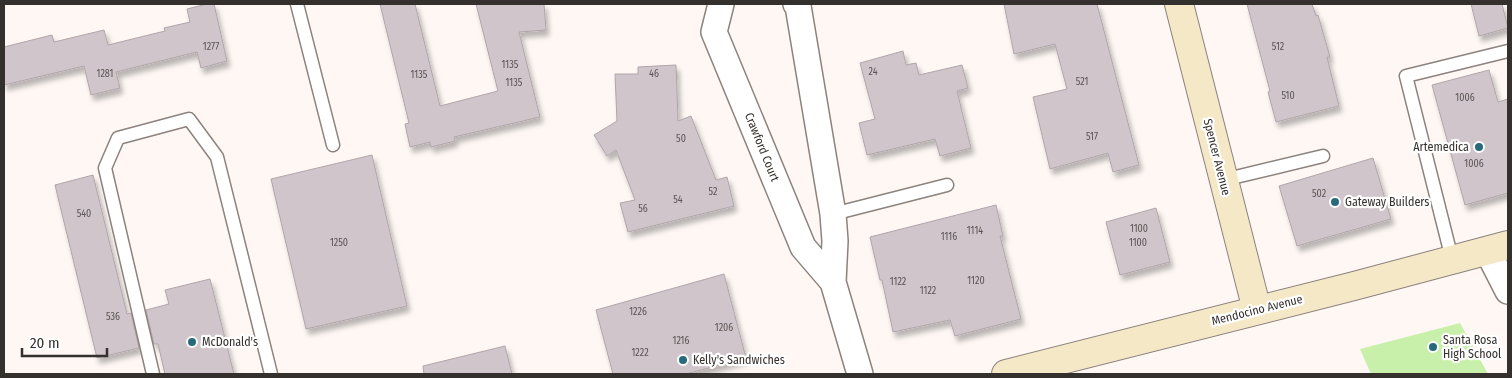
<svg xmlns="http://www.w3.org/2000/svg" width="1512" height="378" font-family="'Fira Sans Condensed',sans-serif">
  <defs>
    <filter id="shadow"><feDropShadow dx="3" dy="5.5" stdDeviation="2.5" flood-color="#0004"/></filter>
  </defs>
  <rect width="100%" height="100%" fill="#fef7f4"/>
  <path fill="#c9f0aa" d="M 1460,323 L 1488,374 L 1371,374 L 1360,349 Z"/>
  <path fill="#d0c5ca" stroke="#b0a5aa" filter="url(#shadow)" d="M 207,4 L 214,4 L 227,61 L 201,68 L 197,52 L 140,66 L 116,72 L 120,88 L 91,95 L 84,66 L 4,85 L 4,47 L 52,35 L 54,42 L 104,30 L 108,45 L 165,31 L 164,28 L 190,22 L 187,9 Z
    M 380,4 L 415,4 L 440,106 L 498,91 L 476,4 L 544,4 L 546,30 L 519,32 L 540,117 L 454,137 L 455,141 L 431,147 L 430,142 L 410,147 L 405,124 L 409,123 Z
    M 1004,4 L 1097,4 L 1139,165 L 1113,172 L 1108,153 L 1050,169 L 1033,97 L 1067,89 L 1055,44 L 1014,54 Z
    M 1247,4 L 1312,4 L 1316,16 L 1318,15 L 1330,57 L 1327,57 L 1339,106 L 1276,122 L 1268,92 L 1270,91 Z
    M 1471,4 L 1502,4 L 1508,28 L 1479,36 Z
    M 903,51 L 906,65 L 916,63 L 919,75 L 962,65 L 968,88 L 957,91 L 971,148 L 940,156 L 935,139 L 867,155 L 859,123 L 875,119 L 860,63 Z
    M 676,65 L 678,121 L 691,116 L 716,180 L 727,177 L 734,206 L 628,232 L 620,203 L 635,200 L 616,150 L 607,156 L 594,135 L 617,121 L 615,74 L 638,74 L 638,67 Z
    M 1489,70 L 1498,102 L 1508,99 L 1508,193 L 1465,205 L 1432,85 Z
    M 372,155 L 407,306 L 306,329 L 271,179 Z
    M 1373,158 L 1391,219 L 1297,246 L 1279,186 Z
    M 93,175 L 127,314 L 131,313 L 139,348 L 97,358 L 55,185 Z
    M 996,205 L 1003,236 L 1000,236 L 1021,319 L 955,336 L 950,320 L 893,332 L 882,280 L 880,280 L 870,237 Z
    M 1156,208 L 1170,262 L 1120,275 L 1106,222 Z
    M 724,274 L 746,358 L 686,374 L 613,374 L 596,310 Z
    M 210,279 L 234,374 L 165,374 L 158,344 L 154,344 L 146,310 L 169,304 L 165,290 Z
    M 505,346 L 512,374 L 424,374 L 423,366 Z"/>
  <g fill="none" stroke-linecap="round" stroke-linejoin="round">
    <defs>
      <path id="lane" d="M 297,4 L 333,145
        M 1223,180 L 1323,156
        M 833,214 L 947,185
        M 1452,259 L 1406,76 L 1508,51
        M 153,374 L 105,168 L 118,138 L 189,119 L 217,157 L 271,374"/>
      <path id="street" d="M 721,4 L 714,32 L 803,247 L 833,282
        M 796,4 L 798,6 L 833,214 L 835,241 L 833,282 L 860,374
        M 1487,250 L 1508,291"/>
      <path id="secondary" d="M 1179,4 L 1257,310
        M 1006,374 L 1354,286 L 1508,245"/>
    </defs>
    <use href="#lane" stroke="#8c827e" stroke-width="15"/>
    <use href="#street" stroke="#8c827e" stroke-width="28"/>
    <use href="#secondary" stroke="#8c827e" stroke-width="30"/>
    <use href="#lane" stroke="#fff" stroke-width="12"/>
    <use href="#street" stroke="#fff" stroke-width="25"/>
    <use href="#secondary" stroke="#f4e8c7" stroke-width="28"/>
  </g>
  <g fill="#266a7b" stroke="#fff" stroke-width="2">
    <circle cx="1479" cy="147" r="5"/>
    <circle cx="1335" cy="202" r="5"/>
    <circle cx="192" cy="342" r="5"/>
    <circle cx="1433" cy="347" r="5"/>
    <circle cx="683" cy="360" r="5"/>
  </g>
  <g text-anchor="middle" stroke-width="4.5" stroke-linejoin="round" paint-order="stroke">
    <g font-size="10" fill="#5b5555">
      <text x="211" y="50">1277</text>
      <text x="1278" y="50">512</text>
      <text x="510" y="68">1135</text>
      <text x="873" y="75">24</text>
      <text x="105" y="77">1281</text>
      <text x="654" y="77">46</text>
      <text x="419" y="78">1135</text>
      <text x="1082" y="85">521</text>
      <text x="514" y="86">1135</text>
      <text x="1288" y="99">510</text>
      <text x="1465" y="101">1006</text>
      <text x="1092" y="140">517</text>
      <text x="681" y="142">50</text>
      <text x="1474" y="167">1006</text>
      <text x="713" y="195">52</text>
      <text x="1319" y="197">502</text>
      <text x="678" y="203">54</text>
      <text x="643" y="212">56</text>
      <text x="84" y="217">540</text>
      <text x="1139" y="232">1100</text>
      <text x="975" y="234">1114</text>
      <text x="949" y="240">1116</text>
      <text x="339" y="246">1250</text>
      <text x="1138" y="246">1100</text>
      <text x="976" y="284">1120</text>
      <text x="898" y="285">1122</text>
      <text x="928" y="294">1122</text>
      <text x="638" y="315">1226</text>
      <text x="113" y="320">536</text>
      <text x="724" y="331">1206</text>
      <text x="681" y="344">1216</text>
      <text x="640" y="356">1222</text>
    </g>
    <g font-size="12" fill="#34302e" stroke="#fff">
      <text transform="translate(762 147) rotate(68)" y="4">Crawford Court</text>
      <text transform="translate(1217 157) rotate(76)" y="4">Spencer Avenue</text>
      <text transform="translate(1257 310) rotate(-14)" y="4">Mendocino Avenue</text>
    </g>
    <g font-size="12" fill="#34302e" stroke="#fff" text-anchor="start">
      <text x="1469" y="151" text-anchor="end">Artemedica</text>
      <text x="1345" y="206">Gateway Builders</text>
      <text x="1443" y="344">Santa Rosa<tspan x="1443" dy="14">High School</tspan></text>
      <text x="202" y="346">McDonald's</text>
      <text x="693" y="364">Kelly's Sandwiches</text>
    </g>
  </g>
  <rect width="1512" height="378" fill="none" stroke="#34302e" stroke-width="10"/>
  <path d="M22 348v8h85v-8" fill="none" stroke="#34302e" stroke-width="2.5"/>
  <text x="30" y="348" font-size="15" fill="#34302e" stroke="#ffffff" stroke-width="4" paint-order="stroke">20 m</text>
</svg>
